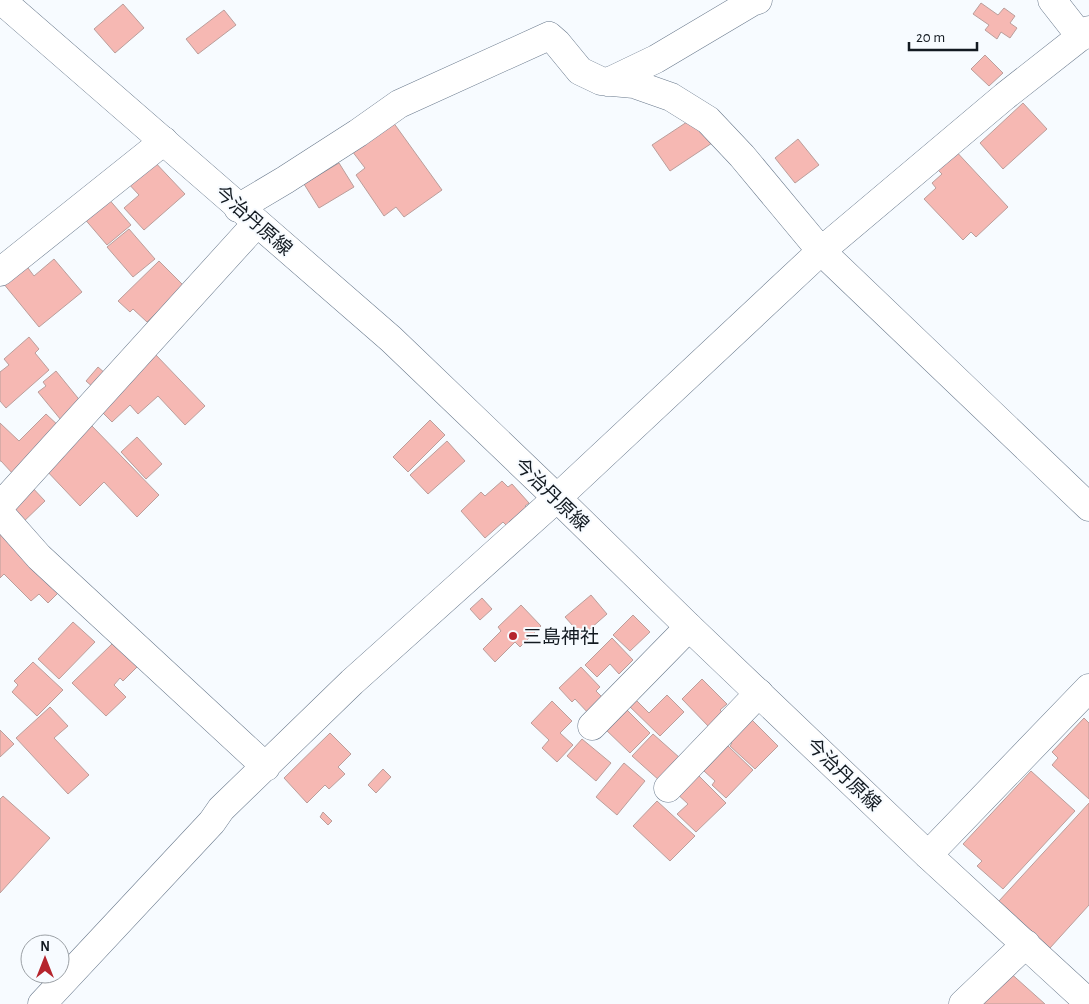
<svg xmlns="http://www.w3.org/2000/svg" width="1089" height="1004" font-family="'Alegreya Sans','Noto Sans JP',sans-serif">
  <rect width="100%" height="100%" fill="#f7fbff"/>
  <path fill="#f6b8b3" stroke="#bb9e9b" d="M 981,3 L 998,15 L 1004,8 L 1015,16 L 1010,23 L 1017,28 L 1010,38 L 1001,32 L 997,39 L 985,30 L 989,25 L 973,14 Z
    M 123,4 L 144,28 L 115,53 L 94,29 Z
    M 224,10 L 236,25 L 198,54 L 186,39 Z
    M 985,55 L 1003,73 L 989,86 L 971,69 Z
    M 1023,103 L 1047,129 L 1003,169 L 980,143 Z
    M 693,118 L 718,139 L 670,171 L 652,145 Z
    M 393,122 L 442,190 L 404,217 L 396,207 L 384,216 L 356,175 L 365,168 L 352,151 Z
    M 798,139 L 819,165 L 795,183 L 775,158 Z
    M 952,147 L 1008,207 L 976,237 L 971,232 L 963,240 L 924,199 L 936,188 L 932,183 L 942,174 L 933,165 Z
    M 151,158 L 185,194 L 144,230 L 124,208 L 139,195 L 126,181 Z
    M 339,163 L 354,187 L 319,208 L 304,184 Z
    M 107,197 L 131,225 L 107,245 L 83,217 Z
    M 129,229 L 155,259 L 133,277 L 107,247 Z
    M 54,259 L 82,292 L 39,327 L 3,283 L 25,264 L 34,276 Z
    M 159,261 L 184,286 L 147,322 L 133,309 L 130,312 L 118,301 Z
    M 29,337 L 39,349 L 35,353 L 49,370 L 6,408 L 0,401 L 0,372 L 9,365 L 4,359 Z
    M 155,354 L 205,406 L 185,425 L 158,396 L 138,414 L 130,405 L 112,422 L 98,408 Z
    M 98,367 L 106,374 L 94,388 L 86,381 Z
    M 56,371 L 82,403 L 61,420 L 38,392 L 46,386 L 43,382 Z
    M 46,414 L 61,428 L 14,475 L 1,461 L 0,461 L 0,423 L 19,441 Z
    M 430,420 L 445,435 L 408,472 L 393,457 Z
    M 91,425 L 159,495 L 137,517 L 104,482 L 80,506 L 45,469 Z
    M 137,437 L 162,464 L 146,479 L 121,452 Z
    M 447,441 L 465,461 L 428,494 L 410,475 Z
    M 502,481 L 508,487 L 512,484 L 529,503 L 525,506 L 530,512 L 511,530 L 503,522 L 485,538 L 461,511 L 481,492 L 485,496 Z
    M 29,484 L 45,501 L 19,526 L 3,509 Z
    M 0,524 L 65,586 L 48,603 L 39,594 L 31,601 L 4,574 L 0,578 Z
    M 591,595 L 607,614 L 582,636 L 565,617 Z
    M 482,598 L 492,609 L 480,620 L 470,609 Z
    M 521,605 L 541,626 L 520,647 L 515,642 L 495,662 L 483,649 L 501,631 L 498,627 Z
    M 633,615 L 650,632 L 630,651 L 613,635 Z
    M 73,622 L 95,642 L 59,679 L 38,659 Z
    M 612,638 L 633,660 L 619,674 L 610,664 L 597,677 L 585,665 Z
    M 113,643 L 137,667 L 123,681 L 120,678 L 114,685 L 126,697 L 106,716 L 72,683 Z
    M 33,662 L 63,690 L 37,716 L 12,692 L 18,685 L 14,681 Z
    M 581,667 L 600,687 L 596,691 L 605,700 L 590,715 L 575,699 L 572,702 L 559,688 Z
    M 702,679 L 727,704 L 720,710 L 724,714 L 710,728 L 682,699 Z
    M 667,695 L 684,712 L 660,736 L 626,703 L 632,696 L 649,713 Z
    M 552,701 L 572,721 L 560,733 L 573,745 L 557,762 L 542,748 L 549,740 L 531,723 Z
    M 50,707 L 68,726 L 54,738 L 89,775 L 68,794 L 16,738 Z
    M 624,707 L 650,733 L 630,753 L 603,727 Z
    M 1084,718 L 1089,723 L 1089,799 L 1052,765 L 1058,758 L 1052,752 Z
    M 751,719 L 778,746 L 755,769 L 730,746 L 732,743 L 730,741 Z
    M 0,730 L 14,744 L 0,757 Z
    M 330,733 L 351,754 L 338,767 L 345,774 L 329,789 L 325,785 L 307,803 L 284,778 Z
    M 653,734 L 680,758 L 660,781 L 632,756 Z
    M 582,739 L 611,763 L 596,781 L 567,756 Z
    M 728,746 L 753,770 L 726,798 L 712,785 L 715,781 L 704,771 Z
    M 624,763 L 645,781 L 617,815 L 596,797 Z
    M 383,769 L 391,777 L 376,793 L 368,785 Z
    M 694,771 L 726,803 L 696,832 L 677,814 L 688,804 L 674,791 Z
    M 1031,771 L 1075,811 L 1003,889 L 977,866 L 982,861 L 963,844 Z
    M 3,796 L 50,838 L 0,893 L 0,799 Z
    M 657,801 L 695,836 L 670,861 L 633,826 Z
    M 1089,803 L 1089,905 L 1050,948 L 999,901 Z
    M 323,812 L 332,821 L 328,825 L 320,817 Z
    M 1007,970 L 1045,1004 L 976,1004 Z"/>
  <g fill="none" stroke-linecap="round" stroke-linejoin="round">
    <defs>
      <path id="minor" d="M 1052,0 L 1081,37
        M 608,82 L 656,59 L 752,2 L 758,0
        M 238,208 L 285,180 L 358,133 L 399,104 L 549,36 L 557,43 L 580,71 L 601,81 L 634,84 L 671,97 L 708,120 L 742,156 L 821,251 L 1089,507
        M 0,272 L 164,141
        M 0,506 L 257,223
        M 0,513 L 39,557 L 266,767
        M 592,726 L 689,627
        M 668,788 L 759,693
        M 928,855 L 1089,688
        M 42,1004 L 212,822 L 221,809 L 352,682 L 557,498 L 821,251 L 1005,96 L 1089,30
        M 963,1004 L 1026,944"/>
      <path id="major" d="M 1,0 L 391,339 L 557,498 L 689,627 L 928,855 L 1089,1003"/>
    </defs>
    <use href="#minor" stroke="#69798c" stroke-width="29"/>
    <use href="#major" stroke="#69798c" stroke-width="29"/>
    <use href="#minor" stroke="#fff" stroke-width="28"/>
    <use href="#major" stroke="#fff" stroke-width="28"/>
  </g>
  <circle fill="#b5242d" stroke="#f7fbff" stroke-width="2" cx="513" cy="636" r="5"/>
  <g text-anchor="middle" stroke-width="4" stroke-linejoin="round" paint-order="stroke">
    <g font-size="19" fill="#131a21" stroke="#f7fbff">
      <text transform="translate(254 220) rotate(41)" y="7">今治丹原線</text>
      <text transform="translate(552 494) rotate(44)" y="7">今治丹原線</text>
      <text transform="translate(844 774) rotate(44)" y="7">今治丹原線</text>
    </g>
    <g font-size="19" fill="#131a21" stroke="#f7fbff" text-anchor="start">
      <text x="523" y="643">三島神社</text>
    </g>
  </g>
  <g transform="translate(45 959)"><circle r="24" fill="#f7fbff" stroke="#9ca1a6"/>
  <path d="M0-4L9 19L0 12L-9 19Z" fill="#b5242d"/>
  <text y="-8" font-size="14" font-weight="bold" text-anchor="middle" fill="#131a21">N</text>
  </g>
  <path d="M909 42v8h68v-8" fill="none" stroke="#131a21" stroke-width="2.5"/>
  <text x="916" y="42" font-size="15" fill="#131a21" stroke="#f7fbff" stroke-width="4" paint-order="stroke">20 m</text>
</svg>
